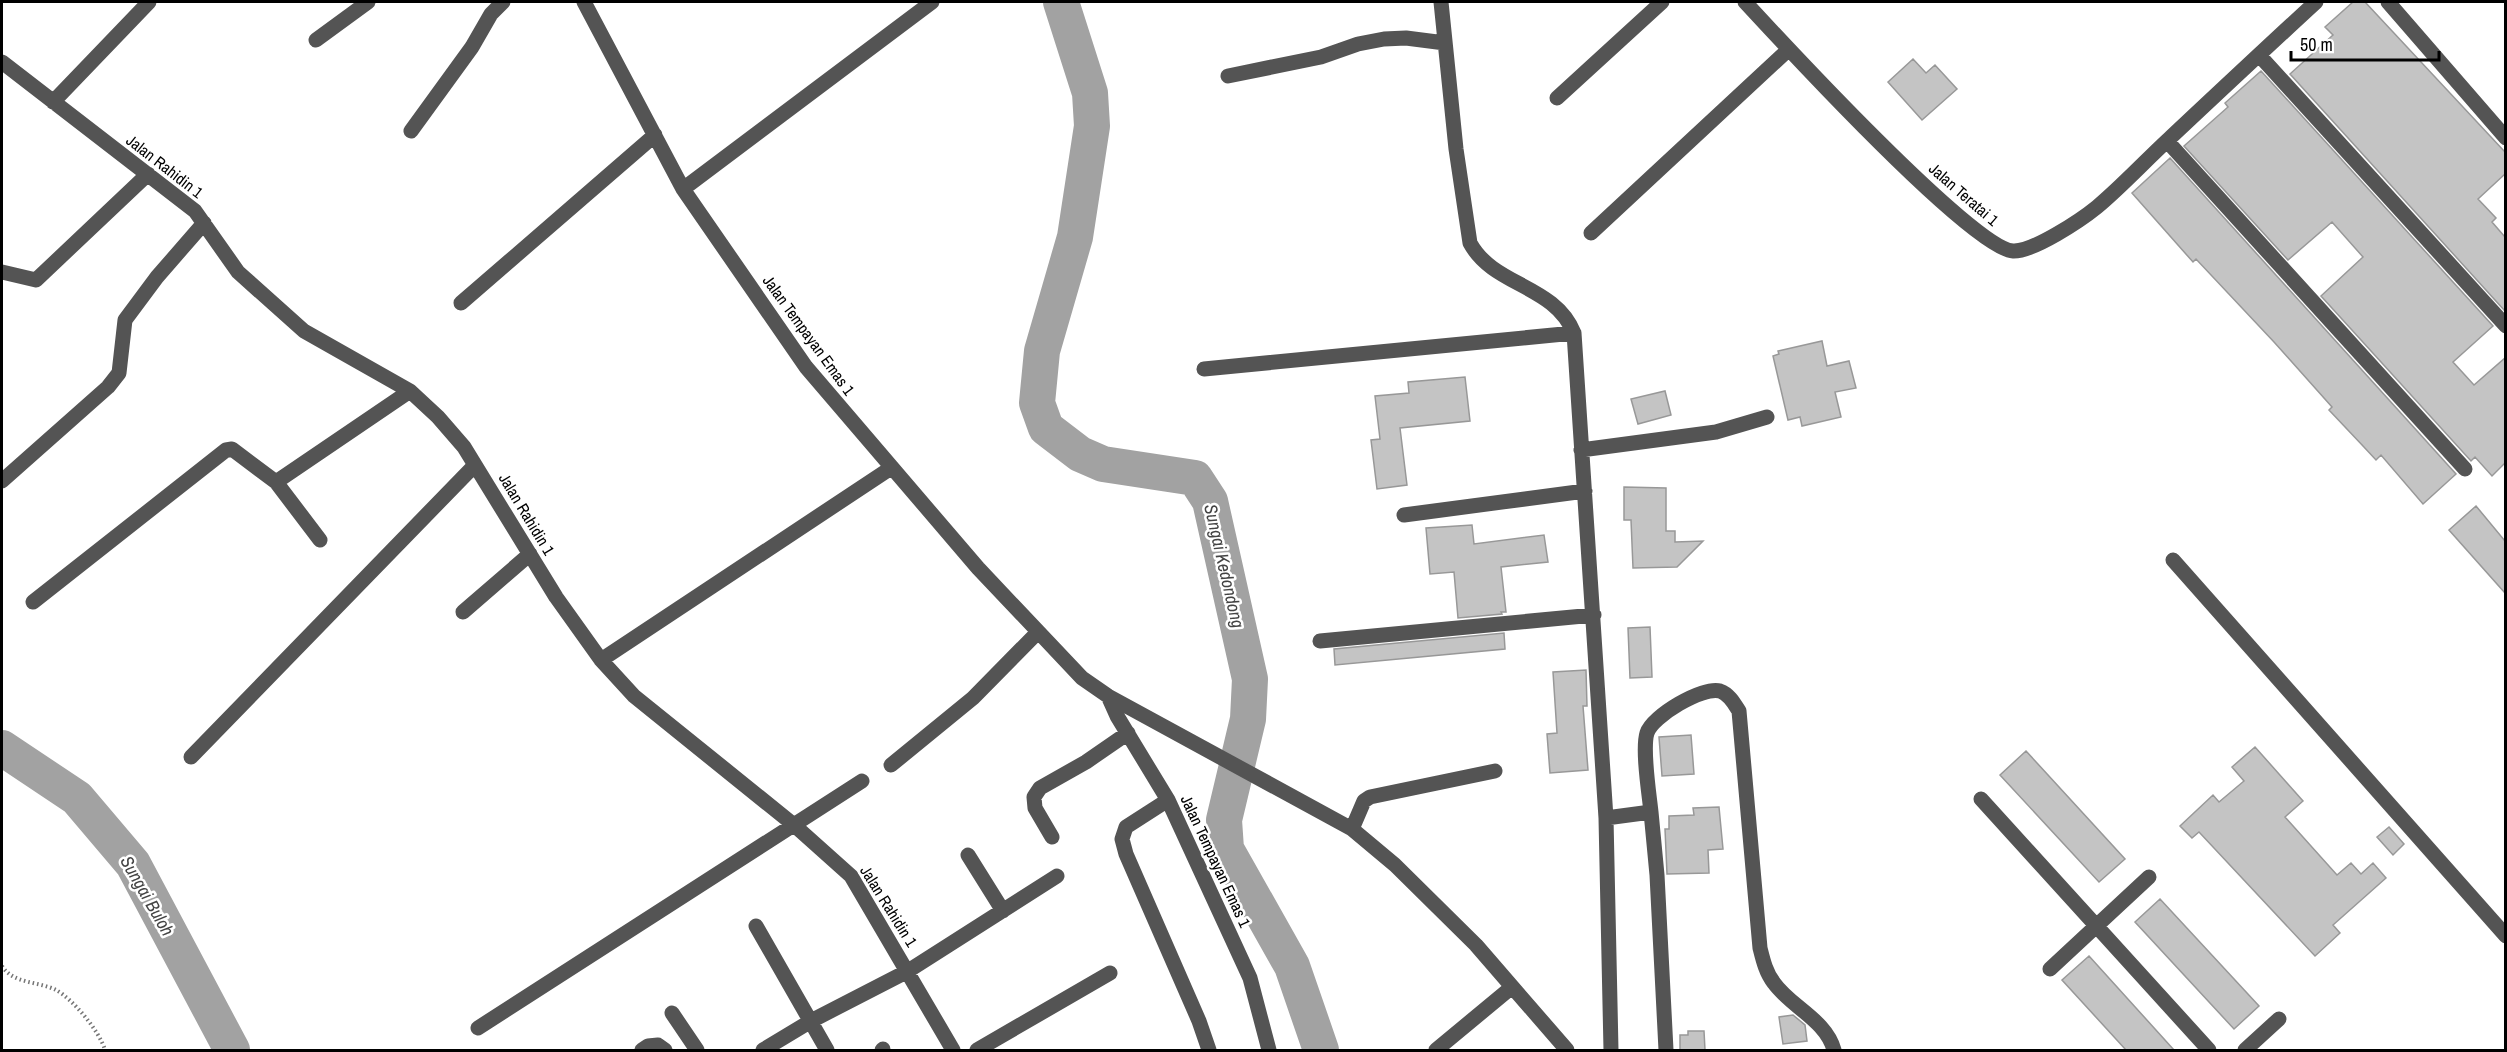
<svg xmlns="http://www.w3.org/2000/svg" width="2507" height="1052" font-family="'Archivo Narrow',sans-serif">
  <rect width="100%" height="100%" fill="#fff"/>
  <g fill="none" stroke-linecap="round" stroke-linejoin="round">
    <path stroke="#a2a2a2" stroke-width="36" d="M 1061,2 L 1090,93 L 1092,126 L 1075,237 L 1042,351 L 1037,403 L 1046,428 L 1080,454 L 1103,464 L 1195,478 L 1210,501 L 1250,679 L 1248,719 L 1224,820 L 1226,849 L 1292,966 L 1321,1050
      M 2,748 L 77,798 L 133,864 L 232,1050"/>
  </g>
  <path fill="#c4c4c4" stroke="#989898" stroke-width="1.5" d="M 2353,2 L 2365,2 L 2505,152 L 2505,174 L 2478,199 L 2496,218 L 2492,222 L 2505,237 L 2505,311 L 2290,74 L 2333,35 L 2325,27 Z
    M 1913,59 L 1926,73 L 1935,65 L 1957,89 L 1922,120 L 1888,82 Z
    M 2261,71 L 2493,326 L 2453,362 L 2474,385 L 2505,358 L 2505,463 L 2492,476 L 2475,457 L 2471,461 L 2321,296 L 2363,257 L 2332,222 L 2288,260 L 2184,146 L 2228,107 L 2225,103 Z
    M 2170,158 L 2456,474 L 2423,504 L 2381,455 L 2376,460 L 2363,446 L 2329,410 L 2332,407 L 2274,342 L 2196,259 L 2193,262 L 2132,193 Z
    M 1822,341 L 1827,366 L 1849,361 L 1856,388 L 1835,392 L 1841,417 L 1802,426 L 1800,417 L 1788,420 L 1773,356 L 1779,354 L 1778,351 Z
    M 1465,377 L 1470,421 L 1400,428 L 1407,485 L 1377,489 L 1371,440 L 1380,439 L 1375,396 L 1409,393 L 1408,382 Z
    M 1665,391 L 1671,415 L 1638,424 L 1631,399 Z
    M 1624,487 L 1666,488 L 1666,531 L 1675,531 L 1675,542 L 1703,541 L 1677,567 L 1633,568 L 1631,520 L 1624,520 Z
    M 2476,506 L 2505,541 L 2505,593 L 2449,530 Z
    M 1472,525 L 1474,544 L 1544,535 L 1548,562 L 1501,567 L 1506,612 L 1501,612 L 1502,614 L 1458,618 L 1454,572 L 1430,574 L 1426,528 Z
    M 1650,627 L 1652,677 L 1630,678 L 1628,628 Z
    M 1504,633 L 1505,649 L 1335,665 L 1334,649 Z
    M 1586,670 L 1587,706 L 1583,706 L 1588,770 L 1550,773 L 1547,734 L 1557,733 L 1553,672 Z
    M 1691,735 L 1694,774 L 1662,776 L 1659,737 Z
    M 2255,747 L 2303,801 L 2285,817 L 2337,875 L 2351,863 L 2361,874 L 2373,863 L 2386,878 L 2333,925 L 2340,933 L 2315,956 L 2199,832 L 2192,838 L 2180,826 L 2213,795 L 2219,802 L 2244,781 L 2232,767 Z
    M 2026,751 L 2125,859 L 2099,882 L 2000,775 Z
    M 1719,807 L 1723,849 L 1708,850 L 1709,873 L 1667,874 L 1665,829 L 1669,829 L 1669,816 L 1694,815 L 1693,808 Z
    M 2389,827 L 2404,844 L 2393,855 L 2377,837 Z
    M 2160,899 L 2259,1006 L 2234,1029 L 2135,922 Z
    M 2089,956 L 2174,1050 L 2126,1050 L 2062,980 Z
    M 1793,1015 L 1805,1025 L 1807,1041 L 1783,1044 L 1779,1017 Z
    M 1688,1031 L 1704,1031 L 1705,1050 L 1680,1050 L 1680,1035 L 1688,1035 Z"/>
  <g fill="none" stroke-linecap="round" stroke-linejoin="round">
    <path stroke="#767676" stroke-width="4" stroke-dasharray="1.5 3" stroke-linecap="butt" d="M 2,966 C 13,984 38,981 56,990 C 73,999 100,1032 105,1050"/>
    <path stroke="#545454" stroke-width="15" d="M 584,2 L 683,189 L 806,367 L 978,568 L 1082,678 L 1108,696 L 1352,829 L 1395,865 L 1476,945 L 1567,1050
      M 1441,2 L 1456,149 L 1470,243 C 1494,287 1554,284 1574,333 L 1606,818 L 1611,1050
      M 1745,2 C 1781,41 1973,249 2013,251 C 2033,252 2081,220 2097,207 C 2122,186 2145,161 2170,138 C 2218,93 2267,47 2316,2
      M 2388,2 L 2506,138
      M 316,40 L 368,2
      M 2259,55 L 2506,326
      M 2,62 L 195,211 L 238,272 L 304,331 L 410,391 L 438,417 L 464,447 L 556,597 L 601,660 L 634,696 L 794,825 L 851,876 L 953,1050
      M 1228,76 L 1321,57 L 1358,44 L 1384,39 L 1406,38 L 1445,43
      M 1557,98 L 1662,2
      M 53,102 L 149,2
      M 411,131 L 472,47 L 491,14 L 503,2
      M 2167,141 L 2465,469
      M 683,189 L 932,2
      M 1591,233 L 1789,49
      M 2,272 L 36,280 L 148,174
      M 461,303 L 655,135
      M 1204,369 L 1574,333
      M 1581,450 L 1716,432 L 1767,417
      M 2,481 L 108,387 L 119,373 L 125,320 L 157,277 L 204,223
      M 276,482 L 320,540
      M 1404,515 L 1585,491
      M 2173,560 L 2506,936
      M 33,602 L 226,450 L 232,449 L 276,482 L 410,391
      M 463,612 L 530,554
      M 1320,641 L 1594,615
      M 601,660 L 891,468
      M 1108,696 L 1117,716 L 1168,800 L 1250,978 L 1269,1050
      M 191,757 L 475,465
      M 891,765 L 973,698 L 1038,632
      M 1981,799 L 2209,1050
      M 1168,800 L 1126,827 L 1122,839 L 1126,854 L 1199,1021 L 1209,1050
      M 1651,812 L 1657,875 L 1666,1050
      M 1606,818 L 1651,812 C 1649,793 1642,749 1647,733 C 1652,716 1703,686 1720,691 C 1729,694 1734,703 1739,711 L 1760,948 C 1763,960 1766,973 1774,983 C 1791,1007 1826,1020 1834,1050
      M 1352,829 L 1364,801 L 1370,797 L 1495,771
      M 1052,837 L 1035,808 L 1034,797 L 1040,788 L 1086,762 L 1128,733
      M 968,855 L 1003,911
      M 756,926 L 827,1050
      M 2050,969 L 2149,877
      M 672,1013 L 697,1050
      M 478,1028 L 862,781
      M 642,1050 L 648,1046 L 658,1045 L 665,1050
      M 763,1050 L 811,1021 L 908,971 L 1057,876
      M 882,1050 L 883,1049
      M 977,1050 L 1110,973
      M 1436,1050 L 1512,987
      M 2245,1050 L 2279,1019"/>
  </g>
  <g text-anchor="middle" stroke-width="5" stroke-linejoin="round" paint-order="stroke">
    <g font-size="16" fill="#000" stroke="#fff">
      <text transform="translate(165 166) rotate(38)" y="6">Jalan Rahidin 1</text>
      <text transform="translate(1964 194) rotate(41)" y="6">Jalan Teratai 1</text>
      <text transform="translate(809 335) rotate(54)" y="6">Jalan Tempayan Emas 1</text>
      <text transform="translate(527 514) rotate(59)" y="6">Jalan Rahidin 1</text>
      <text transform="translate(1216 861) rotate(65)" y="6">Jalan Tempayan Emas 1</text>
      <text transform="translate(889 906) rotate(58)" y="6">Jalan Rahidin 1</text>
    </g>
    <g font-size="18" font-style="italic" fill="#434343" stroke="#fff">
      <text transform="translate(1224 566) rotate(77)" y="6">Sungai Kedondong</text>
      <text transform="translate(147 896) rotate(60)" y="6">Sungai Buloh</text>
    </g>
  </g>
  <rect width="2507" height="1052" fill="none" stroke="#000000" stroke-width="6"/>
  <path d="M2291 51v9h148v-9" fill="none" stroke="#000000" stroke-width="3"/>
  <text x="2300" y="51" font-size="18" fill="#000000" stroke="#ffffff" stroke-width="4.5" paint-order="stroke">50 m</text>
</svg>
